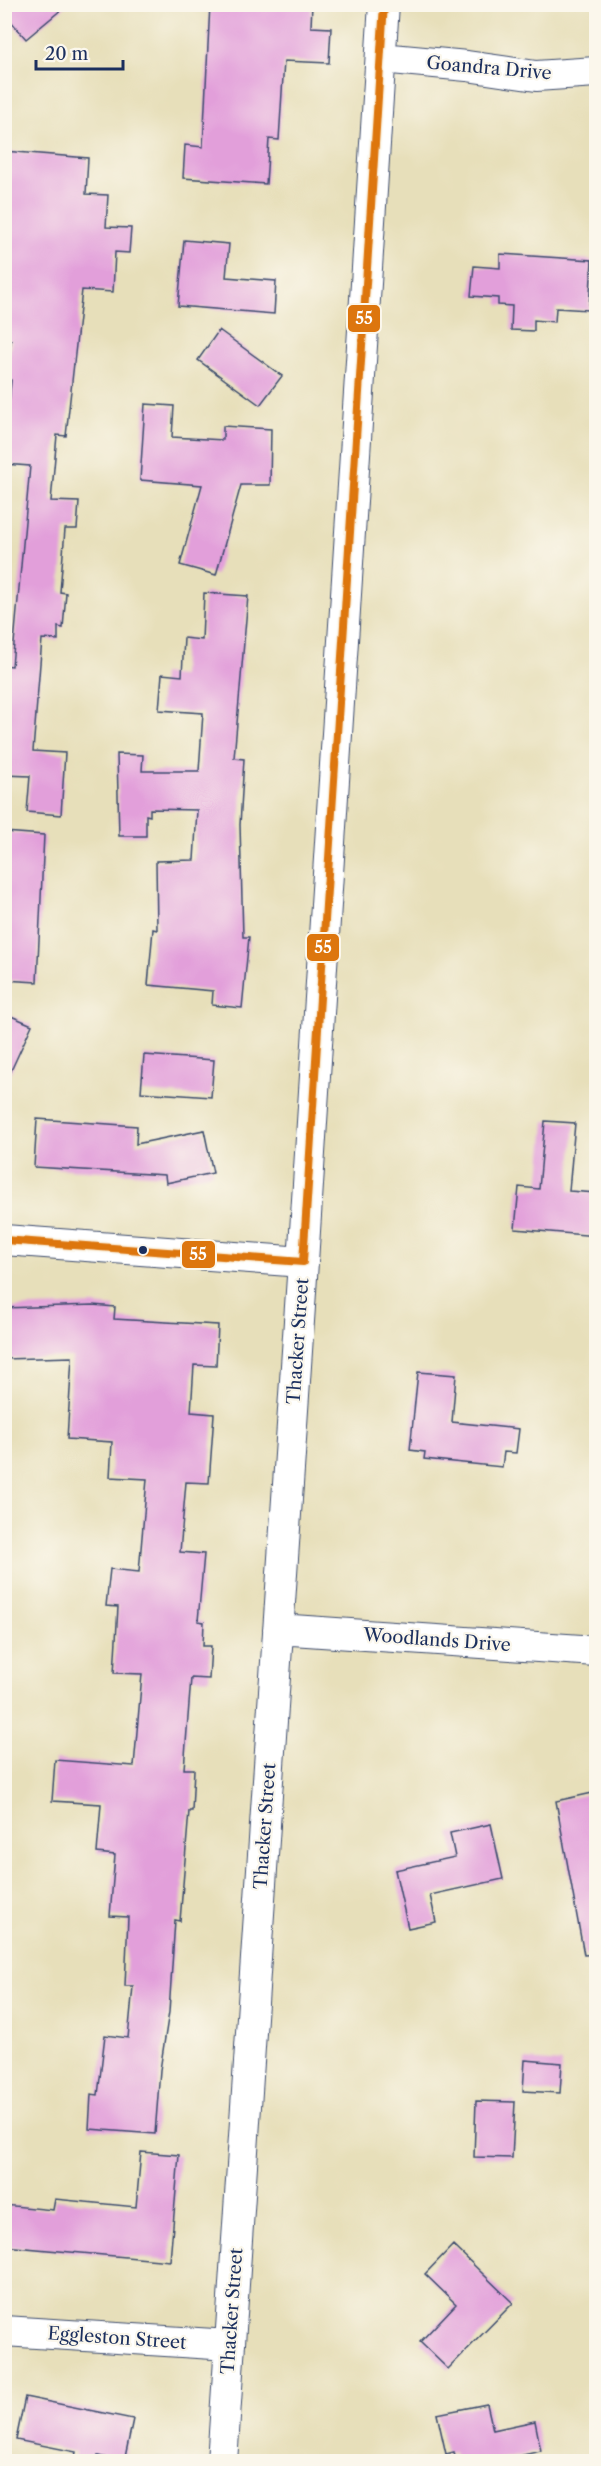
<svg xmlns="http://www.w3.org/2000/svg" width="601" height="2466" font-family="'Libre Caslon Text',serif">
  <rect width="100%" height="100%" fill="#fbf7ec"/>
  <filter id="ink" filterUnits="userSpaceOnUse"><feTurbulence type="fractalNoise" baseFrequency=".0167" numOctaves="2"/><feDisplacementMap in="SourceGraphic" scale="12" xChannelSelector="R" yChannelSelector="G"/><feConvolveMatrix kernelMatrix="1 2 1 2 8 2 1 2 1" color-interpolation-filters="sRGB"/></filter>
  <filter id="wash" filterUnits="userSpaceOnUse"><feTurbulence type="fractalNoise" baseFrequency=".008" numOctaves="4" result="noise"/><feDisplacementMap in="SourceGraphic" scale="24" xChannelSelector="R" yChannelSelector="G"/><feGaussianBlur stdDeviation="1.35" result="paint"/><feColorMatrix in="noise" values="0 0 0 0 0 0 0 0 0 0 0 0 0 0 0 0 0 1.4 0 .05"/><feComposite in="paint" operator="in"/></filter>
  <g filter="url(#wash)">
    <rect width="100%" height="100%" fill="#e7dfba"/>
    <g id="blocks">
      <path fill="#e29fda" d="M 4,4 L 68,4 L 26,39 L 4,13 Z
        M 210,4 L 312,4 L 311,27 L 331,28 L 329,63 L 284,61 L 279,140 L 269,139 L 266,184 L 183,178 L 185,145 L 203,147 Z
        M 4,151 L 88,158 L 86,194 L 108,195 L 106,227 L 131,228 L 129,253 L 115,252 L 113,292 L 82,290 L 66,436 L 57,435 L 51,501 L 79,502 L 77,529 L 65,529 L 60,592 L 66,593 L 63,628 L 58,627 L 58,640 L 42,639 L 33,751 L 65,753 L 61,815 L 27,812 L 30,776 L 4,775 L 4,665 L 12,666 L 30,466 L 4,464 L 11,380 L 6,379 L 11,340 L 4,339 L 4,332 L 11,270 L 4,270 Z
        M 184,240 L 229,244 L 226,277 L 276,281 L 274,314 L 178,306 Z
        M 500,254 L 592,260 L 589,310 L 556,308 L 555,322 L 534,320 L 534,331 L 511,330 L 512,306 L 498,305 L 498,298 L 471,296 L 474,266 L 500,268 Z
        M 219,330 L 282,376 L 260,405 L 198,360 Z
        M 145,404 L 174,406 L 172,437 L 223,440 L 223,426 L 271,429 L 270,485 L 241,485 L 216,575 L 180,565 L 202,485 L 140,480 Z
        M 204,593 L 248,596 L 234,758 L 244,759 L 240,825 L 243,937 L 249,937 L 242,1008 L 212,1005 L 213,991 L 148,985 L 153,929 L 157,930 L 156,861 L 194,860 L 197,810 L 150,809 L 150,816 L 146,815 L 146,836 L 119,836 L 117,754 L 143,755 L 142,771 L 199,771 L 203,713 L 159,710 L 162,674 L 182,676 L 184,638 L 202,640 Z
        M 4,832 L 44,835 L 37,982 L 4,980 Z
        M 4,1013 L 32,1025 L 4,1086 Z
        M 144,1055 L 214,1060 L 211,1097 L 141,1092 Z
        M 37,1119 L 137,1126 L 136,1144 L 204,1130 L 213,1173 L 166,1183 L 165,1175 L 34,1167 Z
        M 545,1121 L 575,1123 L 569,1191 L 597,1193 L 597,1236 L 515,1229 L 519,1187 L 539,1189 Z
        M 93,1305 L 115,1307 L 114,1319 L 218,1325 L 216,1366 L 194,1365 L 191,1412 L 214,1414 L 209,1483 L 186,1482 L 180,1552 L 204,1554 L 198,1621 L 204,1622 L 203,1646 L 211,1646 L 209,1679 L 191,1678 L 184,1769 L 194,1769 L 192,1811 L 189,1811 L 180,1921 L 175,1920 L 169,2012 L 160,2070 L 155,2134 L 89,2129 L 91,2094 L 98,2095 L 105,2035 L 128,2038 L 133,1986 L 125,1986 L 128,1917 L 110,1916 L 115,1855 L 97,1853 L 101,1804 L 52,1801 L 55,1760 L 134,1766 L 142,1674 L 114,1673 L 118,1607 L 106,1606 L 110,1569 L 139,1572 L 147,1479 L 110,1477 L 112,1442 L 67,1439 L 72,1357 L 4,1359 L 4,1308 Z
        M 418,1372 L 456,1375 L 452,1422 L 519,1429 L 516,1453 L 504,1452 L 502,1467 L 424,1459 L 425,1452 L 410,1450 Z
        M 597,1792 L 597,1954 L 584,1955 L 556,1801 Z
        M 491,1824 L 503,1879 L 430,1895 L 436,1922 L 408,1928 L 395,1870 L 455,1857 L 450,1833 Z
        M 525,2060 L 562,2063 L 560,2093 L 523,2091 Z
        M 476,2101 L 515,2102 L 512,2158 L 474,2157 Z
        M 141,2152 L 179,2155 L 170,2261 L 4,2246 L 4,2205 L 53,2210 L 55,2199 L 136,2207 Z
        M 453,2245 L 513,2303 L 448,2369 L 420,2342 L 456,2304 L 425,2274 Z
        M 25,2397 L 133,2419 L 124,2462 L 98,2456 L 97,2461 L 75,2457 L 76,2452 L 16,2440 Z
        M 487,2404 L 493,2430 L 535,2421 L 541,2451 L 492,2462 L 456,2462 L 454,2452 L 446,2454 L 437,2414 Z"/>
    </g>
  </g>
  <g filter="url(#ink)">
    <use href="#blocks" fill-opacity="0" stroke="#3a496c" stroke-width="1.5"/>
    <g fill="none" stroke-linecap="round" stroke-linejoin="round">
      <defs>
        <path id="minor" d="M 381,58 L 467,66 L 536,76 L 596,72
          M 4,1240 L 303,1262
          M 278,1629 L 596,1651
          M 4,2331 L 230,2345
          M 222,2462 L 303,1262 L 384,4"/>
      </defs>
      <use href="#minor" stroke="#3a496c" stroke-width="32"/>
      <use href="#minor" stroke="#fff" stroke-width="30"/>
      <defs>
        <path id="bus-1" d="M 4,1240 L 303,1262
          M 303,1262 L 384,4"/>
      </defs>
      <use href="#bus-1" stroke="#fbf7ec" stroke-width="12"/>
      <use href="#bus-1" stroke="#dd760e" stroke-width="8"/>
    </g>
  </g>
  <circle fill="#1b2f5e" stroke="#fbf7ec" stroke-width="2" cx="143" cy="1250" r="5"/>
  <g text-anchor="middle" stroke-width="4.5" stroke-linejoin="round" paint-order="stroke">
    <g font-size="18" fill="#1b2f5e" stroke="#fbf7ec">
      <text transform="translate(489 68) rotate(5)" y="6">Goandra Drive</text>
      <text transform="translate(298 1341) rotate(-86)" y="6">Thacker Street</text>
      <text transform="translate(437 1640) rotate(4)" y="6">Woodlands Drive</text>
      <text transform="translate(265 1826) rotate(-86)" y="6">Thacker Street</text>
      <text transform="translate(232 2311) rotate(-86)" y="6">Thacker Street</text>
      <text transform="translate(117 2338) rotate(4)" y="6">Eggleston Street</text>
    </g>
  </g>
  <g stroke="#fbf7ec" stroke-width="2">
    <rect x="347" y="304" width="34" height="29" rx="6" fill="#dd760e"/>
    <rect x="306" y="933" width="34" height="29" rx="6" fill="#dd760e"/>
    <rect x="181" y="1240" width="35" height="29" rx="6" fill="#dd760e"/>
  </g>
  <g font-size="16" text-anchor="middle" font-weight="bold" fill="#fff">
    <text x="364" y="324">55</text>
    <text x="323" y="953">55</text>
    <text x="198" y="1260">55</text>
  </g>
  <rect width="601" height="2466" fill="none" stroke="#fbf7ec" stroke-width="24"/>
  <path d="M36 60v9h87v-9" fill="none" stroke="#1b2f5e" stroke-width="3"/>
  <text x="45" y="60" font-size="18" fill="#1b2f5e" stroke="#fbf7ec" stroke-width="4.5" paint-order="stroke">20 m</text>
</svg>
